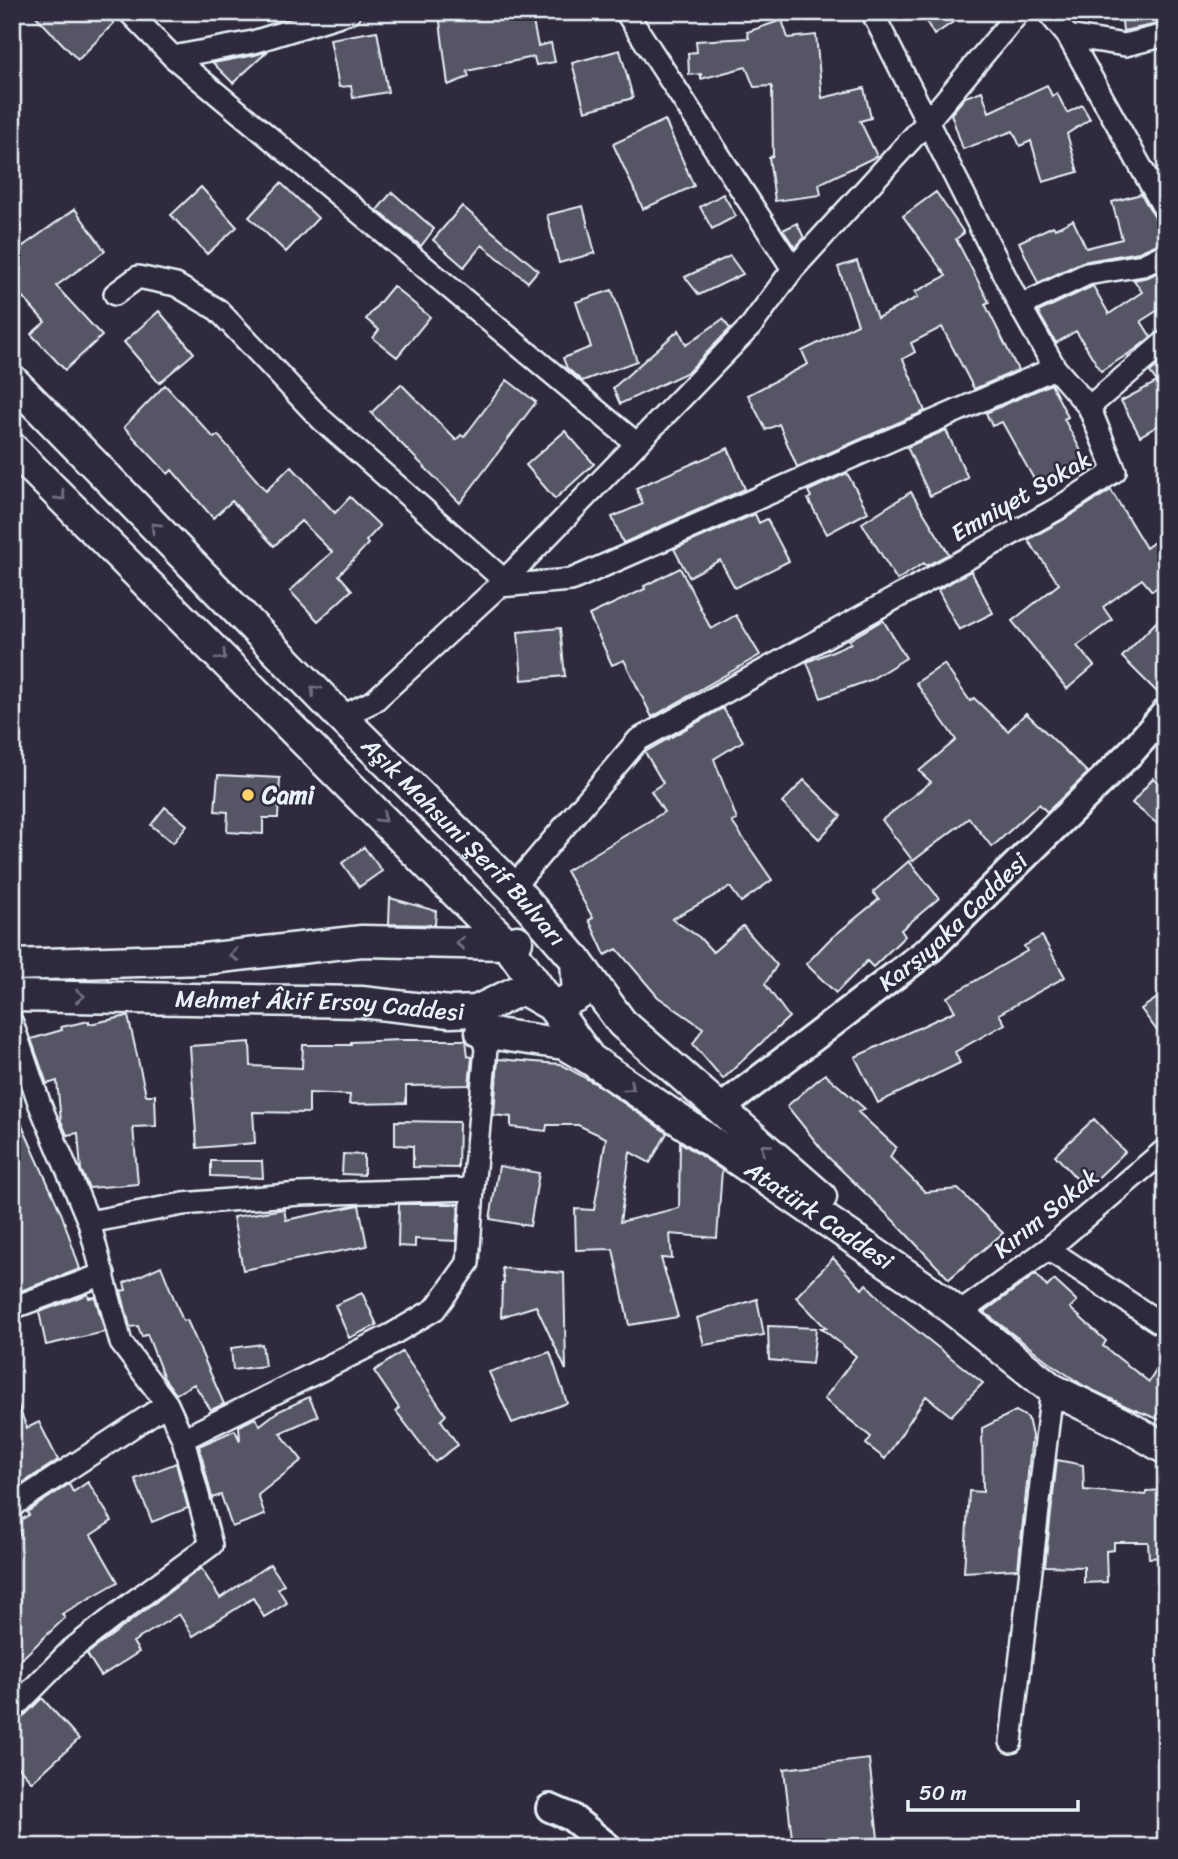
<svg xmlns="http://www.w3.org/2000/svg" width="1178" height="1859" font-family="Sriracha,sans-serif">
  <rect width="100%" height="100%" fill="#2f2a3d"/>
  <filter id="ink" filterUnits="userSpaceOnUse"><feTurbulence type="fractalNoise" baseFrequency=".0143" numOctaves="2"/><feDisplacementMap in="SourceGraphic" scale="14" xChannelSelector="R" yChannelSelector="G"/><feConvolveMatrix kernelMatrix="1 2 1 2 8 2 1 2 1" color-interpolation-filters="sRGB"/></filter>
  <g filter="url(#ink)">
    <path fill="#575565" stroke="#e8f1f8" stroke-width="2" d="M 32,12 L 103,12 L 114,23 L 78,60 Z
      M 450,12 L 531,12 L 538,46 L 551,43 L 555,62 L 536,65 L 534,57 L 467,71 L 469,77 L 448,85 L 439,14 Z
      M 921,12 L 968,12 L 934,35 Z
      M 1121,12 L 1154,12 L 1158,24 L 1123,31 Z
      M 782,20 L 788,38 L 816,35 L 822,98 L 864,88 L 871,118 L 860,121 L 877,156 L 819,184 L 821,195 L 775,201 L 769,157 L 773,156 L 772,86 L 754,87 L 746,67 L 701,79 L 701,74 L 689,75 L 688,53 L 697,52 L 696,41 L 749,38 L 747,32 Z
      M 377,31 L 388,92 L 353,98 L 351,86 L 339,87 L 330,39 Z
      M 620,50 L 633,98 L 585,111 L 572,63 Z
      M 268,51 L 233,83 L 213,63 L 255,55 Z
      M 1047,85 L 1052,96 L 1057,93 L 1067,113 L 1082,105 L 1090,119 L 1067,134 L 1078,172 L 1043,182 L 1031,141 L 1020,146 L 1013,131 L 963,149 L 951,114 L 965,97 L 982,91 L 989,112 Z
      M 665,120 L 694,186 L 643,209 L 613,144 Z
      M 281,183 L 318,218 L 286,252 L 249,217 Z
      M 201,187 L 237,227 L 207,254 L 171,215 Z
      M 392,192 L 434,229 L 421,246 L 377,210 Z
      M 936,192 L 964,233 L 956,239 L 989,302 L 985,304 L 1018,370 L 974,389 L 942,327 L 911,343 L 915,352 L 903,359 L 925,411 L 797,467 L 779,424 L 766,430 L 748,395 L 808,364 L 802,351 L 858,324 L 838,267 L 857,261 L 877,318 L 918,297 L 915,292 L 946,276 L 903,216 Z
      M 723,194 L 736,216 L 712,229 L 700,207 Z
      M 1141,194 L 1157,221 L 1162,242 L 1139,252 L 1082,262 L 1038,283 L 1019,242 L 1053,226 L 1055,229 L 1073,220 L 1086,248 L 1122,239 L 1112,202 Z
      M 462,206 L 538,270 L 528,282 L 482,245 L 464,267 L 433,240 Z
      M 583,206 L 595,253 L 559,263 L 547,215 Z
      M 75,209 L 105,251 L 56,286 L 102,336 L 65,370 L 31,334 L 45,322 L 12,285 L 12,254 Z
      M 797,223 L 804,238 L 795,248 L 783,230 Z
      M 730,256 L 743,274 L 699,295 L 685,277 Z
      M 1161,271 L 1166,278 L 1166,305 L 1141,321 L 1151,337 L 1136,349 L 1101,371 L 1076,331 L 1056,343 L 1038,312 L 1093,286 L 1109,314 L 1142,292 L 1134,280 L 1148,277 Z
      M 393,286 L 430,317 L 397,357 L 373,338 L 379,330 L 366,319 Z
      M 612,290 L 637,361 L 582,381 L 567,368 L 563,358 L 591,347 L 576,302 Z
      M 159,311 L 194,353 L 159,383 L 124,342 Z
      M 723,319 L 730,329 L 688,372 L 620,404 L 613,388 L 679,330 L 686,345 Z
      M 1165,359 L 1166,421 L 1140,436 L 1121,401 L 1157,382 L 1150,372 Z
      M 507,380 L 536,402 L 460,503 L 371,413 L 401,384 L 456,440 L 461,435 L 464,437 Z
      M 1051,384 L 1068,417 L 1064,419 L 1088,464 L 1040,490 L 1002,422 L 992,426 L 986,413 Z
      M 165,385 L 214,438 L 218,435 L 266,491 L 291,466 L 335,513 L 350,497 L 380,526 L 366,541 L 368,544 L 339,575 L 352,590 L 318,621 L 290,591 L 332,552 L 301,521 L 274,546 L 232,501 L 213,518 L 172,470 L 168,474 L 124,427 Z
      M 946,430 L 968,478 L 930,496 L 907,447 Z
      M 565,431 L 594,464 L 555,499 L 526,465 Z
      M 728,448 L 745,489 L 623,543 L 612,517 L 643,504 L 636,488 Z
      M 847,473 L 868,512 L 827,534 L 808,499 L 811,497 L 808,491 Z
      M 1111,490 L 1146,548 L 1166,533 L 1166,581 L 1152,591 L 1142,579 L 1103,607 L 1112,620 L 1077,646 L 1094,666 L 1067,689 L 1012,621 L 1059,584 L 1028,540 L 1063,520 Z
      M 911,492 L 949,554 L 926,566 L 924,563 L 897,580 L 862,523 Z
      M 755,514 L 759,523 L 767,519 L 789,561 L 735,588 L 720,560 L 689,577 L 674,549 Z
      M 680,568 L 711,629 L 736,615 L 760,655 L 652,717 L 624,660 L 612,665 L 589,615 L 645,589 L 644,586 Z
      M 971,571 L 993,613 L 959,630 L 938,590 Z
      M 1166,612 L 1166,697 L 1162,697 L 1122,657 Z
      M 883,620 L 906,658 L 870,680 L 821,698 L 807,662 L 851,643 L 849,640 Z
      M 560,628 L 565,676 L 522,680 L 518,632 Z
      M 944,664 L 970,701 L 974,698 L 1008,731 L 1026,713 L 1088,773 L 1047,812 L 1039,804 L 992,847 L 969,818 L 913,861 L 882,820 L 931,782 L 919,771 L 956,740 L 916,683 Z
      M 723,708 L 743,741 L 714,759 L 737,820 L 732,822 L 772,880 L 741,902 L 730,887 L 672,919 L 699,937 L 713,952 L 743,926 L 777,965 L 765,984 L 789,1017 L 723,1079 L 693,1044 L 703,1028 L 658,997 L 617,949 L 605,955 L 589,920 L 593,918 L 566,871 L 664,812 L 651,791 L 663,783 L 645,752 Z
      M 218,775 L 280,778 L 278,818 L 263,818 L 263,834 L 227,832 L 228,812 L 215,811 Z
      M 1153,778 L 1166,789 L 1166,831 L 1132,803 Z
      M 804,780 L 841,816 L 819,839 L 782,803 Z
      M 165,807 L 187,825 L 173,843 L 151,825 Z
      M 364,847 L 382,871 L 359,887 L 342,863 Z
      M 909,861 L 939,898 L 901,930 L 905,936 L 873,967 L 867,961 L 836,993 L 806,964 L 829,940 L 879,899 L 873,892 Z
      M 390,898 L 436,911 L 435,925 L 389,924 Z
      M 1042,936 L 1065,977 L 999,1014 L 1005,1024 L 955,1052 L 960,1063 L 878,1103 L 855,1057 L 955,1011 L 947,997 L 1027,951 L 1024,946 Z
      M 1166,992 L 1166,1043 L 1141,1009 Z
      M 128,1016 L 146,1095 L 155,1095 L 156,1126 L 133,1127 L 138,1184 L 89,1188 L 81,1170 L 78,1133 L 67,1135 L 61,1121 L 57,1081 L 47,1084 L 31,1039 L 62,1030 L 61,1027 L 89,1021 L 89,1024 Z
      M 401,1040 L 466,1040 L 468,1056 L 472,1057 L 469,1085 L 406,1086 L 406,1103 L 349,1104 L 350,1095 L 309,1093 L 309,1113 L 253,1112 L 255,1143 L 197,1148 L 190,1046 L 250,1042 L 251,1066 L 302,1068 L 303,1045 L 351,1045 L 351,1042 Z
      M 498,1059 L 560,1064 L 596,1084 L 667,1133 L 650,1163 L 630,1152 L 620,1222 L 679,1208 L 680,1142 L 722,1170 L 717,1238 L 670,1234 L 672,1259 L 661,1258 L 678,1317 L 629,1325 L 613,1249 L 576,1250 L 575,1209 L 594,1210 L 606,1138 L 578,1125 L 547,1125 L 546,1131 L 511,1127 L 511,1117 L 494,1115 Z
      M 825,1074 L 865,1109 L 858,1112 L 896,1147 L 890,1157 L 925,1192 L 958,1189 L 1003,1233 L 949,1279 L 896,1223 L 828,1157 L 787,1106 Z
      M 12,1103 L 62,1215 L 80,1269 L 12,1294 Z
      M 1094,1119 L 1125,1152 L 1086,1189 L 1055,1155 Z
      M 395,1121 L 459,1122 L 458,1168 L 413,1167 L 413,1146 L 395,1145 Z
      M 343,1154 L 364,1155 L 364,1175 L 342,1174 Z
      M 211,1161 L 262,1161 L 263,1178 L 211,1176 Z
      M 499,1166 L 539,1173 L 530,1226 L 490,1219 Z
      M 399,1204 L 459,1204 L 456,1241 L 415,1239 L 415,1247 L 398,1246 Z
      M 359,1205 L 367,1246 L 243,1270 L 233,1217 L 284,1209 L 286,1220 Z
      M 833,1258 L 862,1289 L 866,1284 L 892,1311 L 983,1383 L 951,1416 L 926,1396 L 885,1459 L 866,1444 L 871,1437 L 824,1399 L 856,1356 L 821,1328 L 826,1328 L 796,1297 Z
      M 161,1266 L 183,1321 L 187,1320 L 224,1404 L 211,1410 L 194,1384 L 176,1394 L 164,1378 L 147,1334 L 142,1337 L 138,1326 L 130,1327 L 121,1291 L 126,1290 L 124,1283 Z
      M 502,1268 L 564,1273 L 566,1370 L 536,1306 L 501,1317 L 502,1284 L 504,1283 Z
      M 1036,1274 L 1047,1287 L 1054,1280 L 1077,1301 L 1070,1308 L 1106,1341 L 1103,1346 L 1149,1382 L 1166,1354 L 1166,1422 L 1130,1408 L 1084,1386 L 1054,1366 L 984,1312 Z
      M 362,1293 L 377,1325 L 349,1338 L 335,1305 Z
      M 88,1294 L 89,1298 L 95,1297 L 105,1332 L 46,1345 L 39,1312 Z
      M 757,1299 L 764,1335 L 704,1345 L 697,1318 Z
      M 768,1326 L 816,1328 L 812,1364 L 769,1360 Z
      M 262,1344 L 265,1366 L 233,1370 L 231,1348 Z
      M 402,1352 L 446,1415 L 441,1420 L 458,1445 L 435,1462 L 396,1411 L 399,1408 L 374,1371 Z
      M 550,1352 L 567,1403 L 512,1423 L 489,1372 Z
      M 14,1395 L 27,1428 L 39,1422 L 58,1460 L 15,1488 L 12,1482 L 12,1396 Z
      M 309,1397 L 318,1416 L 280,1433 L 302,1460 L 258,1495 L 265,1515 L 232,1527 L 221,1495 L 212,1498 L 199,1446 L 235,1430 L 240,1441 L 239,1426 L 255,1418 L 260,1425 L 277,1412 Z
      M 1016,1411 L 1028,1418 L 1032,1436 L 1018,1569 L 964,1572 L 969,1491 L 983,1492 L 982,1428 Z
      M 1057,1460 L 1083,1465 L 1084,1490 L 1146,1495 L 1146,1491 L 1166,1490 L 1166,1557 L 1149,1558 L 1148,1542 L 1114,1542 L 1114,1550 L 1106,1551 L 1107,1582 L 1084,1583 L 1084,1567 L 1045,1566 Z
      M 176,1463 L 188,1508 L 152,1522 L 135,1479 Z
      M 88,1482 L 112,1521 L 91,1535 L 118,1582 L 62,1614 L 65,1618 L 12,1668 L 12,1538 L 20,1534 L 14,1524 L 29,1515 L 27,1512 L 69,1484 L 73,1492 Z
      M 270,1564 L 284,1584 L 278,1589 L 287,1603 L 264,1617 L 253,1598 L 193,1636 L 179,1614 L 133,1642 L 139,1652 L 101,1676 L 87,1654 L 201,1568 L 220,1598 Z
      M 42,1698 L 79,1739 L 32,1782 L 12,1760 L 12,1724 L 21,1719 Z
      M 869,1759 L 878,1838 L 793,1847 L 784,1769 Z"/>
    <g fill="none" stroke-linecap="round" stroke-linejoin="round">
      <defs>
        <path id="minor" d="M 129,12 L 173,57 L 637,444
          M 626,12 L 793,269
          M 872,12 L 1020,306 L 1055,368
          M 1048,12 L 1068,36 L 1166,212
          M 1068,36 L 1125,45 L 1166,35
          M 173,57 L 253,42 L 350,12
          M 115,294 L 138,277 L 176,285 L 218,310 L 321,419 L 505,581
          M 1020,306 L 1087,274 L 1143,265 L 1166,254
          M 1089,407 L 1166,341
          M 499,586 L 571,580 L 1055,368 L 1089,407 L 1115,471 L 1057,509 L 638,740 L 513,887
          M 341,717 L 374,701 L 499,586 L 751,326 L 793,269 L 927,122 L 1019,12
          M 12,1023 L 40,1105 L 89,1222 L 121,1343 L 167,1404
          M 89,1222 L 183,1204 L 300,1194 L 473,1189
          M 1048,1249 L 1166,1327
          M 12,1308 L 104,1274
          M 957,1315 L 1048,1249 L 1166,1149
          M 12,1506 L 167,1404 L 183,1439 L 391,1335 L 435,1309 L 468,1263 L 473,1189 L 486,1049 L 478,1020
          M 12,1710 L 71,1650 L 129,1605 L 211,1545 L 183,1439
          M 1011,1742 L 1052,1389"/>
        <g id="tertiary">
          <path id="s1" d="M 720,1109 L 931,948 L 1133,750 L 1166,712"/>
          <path d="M 550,1808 L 571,1817 L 608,1847"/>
        </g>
        <g id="secondary">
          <path id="s2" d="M 12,380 L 341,717 L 513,887 L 576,960 L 622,1023 L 821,1197"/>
          <path id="s3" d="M 12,448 L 507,944 L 590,1059 L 927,1289 L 1052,1389 L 1125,1425 L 1166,1449"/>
          <path d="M 12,965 L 204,959 L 362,941 L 507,944 L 517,941"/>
          <path id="s4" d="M 12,996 L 361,1002 L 450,1012 L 476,1011 L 522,989 L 554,1007 L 578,995 L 576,960"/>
          <path d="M 481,1032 L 564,1044 L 588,1058"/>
        </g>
      </defs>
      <use href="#minor" stroke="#e8f1f8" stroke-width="26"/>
      <use href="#tertiary" stroke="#e8f1f8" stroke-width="32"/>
      <use href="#secondary" stroke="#e8f1f8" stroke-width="35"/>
      <use href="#minor" stroke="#2f2a3d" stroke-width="21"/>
      <use href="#tertiary" stroke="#2f2a3d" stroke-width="26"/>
      <use href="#secondary" stroke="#2f2a3d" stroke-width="30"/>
    </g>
    <defs><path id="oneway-chevron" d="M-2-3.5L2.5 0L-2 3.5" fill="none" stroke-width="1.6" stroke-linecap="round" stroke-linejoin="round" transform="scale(1.75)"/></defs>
    <g stroke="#70707e">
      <use href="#oneway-chevron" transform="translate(61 496) rotate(45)"/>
      <use href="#oneway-chevron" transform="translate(155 527) rotate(-135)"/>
      <use href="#oneway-chevron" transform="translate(222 656) rotate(45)"/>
      <use href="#oneway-chevron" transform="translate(315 690) rotate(-135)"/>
      <use href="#oneway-chevron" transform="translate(382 818) rotate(45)"/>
      <use href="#oneway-chevron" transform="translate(460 943) rotate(-179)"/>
      <use href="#oneway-chevron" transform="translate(234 955) rotate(174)"/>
      <use href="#oneway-chevron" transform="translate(80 996)"/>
      <use href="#oneway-chevron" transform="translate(630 1087) rotate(34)"/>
      <use href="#oneway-chevron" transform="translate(765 1148) rotate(-139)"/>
    </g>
  </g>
  <circle fill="#ffd166" stroke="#2f2a3d" stroke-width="2.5" cx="248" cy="795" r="7"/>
  <g text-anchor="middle" stroke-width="5" stroke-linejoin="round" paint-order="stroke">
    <g font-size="24" fill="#e8f1f8" stroke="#2f2a3d">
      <text transform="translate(1021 496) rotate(-30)" y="8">Emniyet Sokak</text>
      <text dy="8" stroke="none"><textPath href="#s2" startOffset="646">Aşık Mahsuni Şerif Bulvarı</textPath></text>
      <text dy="8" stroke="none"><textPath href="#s1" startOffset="299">Karşıyaka Caddesi</textPath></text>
      <text dy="8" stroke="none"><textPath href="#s4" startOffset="308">Mehmet Âkif Ersoy Caddesi</textPath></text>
      <text transform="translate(1046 1213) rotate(-39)" y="8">Kırım Sokak</text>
      <text dy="8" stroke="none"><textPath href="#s3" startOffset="1120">Atatürk Caddesi</textPath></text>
    </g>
    <g font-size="24" font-weight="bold" fill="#e8f1f8" stroke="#2f2a3d" text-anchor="start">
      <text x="262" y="803">Cami</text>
    </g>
  </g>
  <rect width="1178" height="1859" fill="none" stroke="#2f2a3d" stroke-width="42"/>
  <rect x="21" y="21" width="1136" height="1817" fill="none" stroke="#e8f1f8" stroke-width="2.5" filter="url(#ink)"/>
  <path d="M908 1800v10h170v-10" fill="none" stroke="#e8f1f8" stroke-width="3.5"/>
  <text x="919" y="1800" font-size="21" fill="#e8f1f8" stroke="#2f2a3d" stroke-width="5" paint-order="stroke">50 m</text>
</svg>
